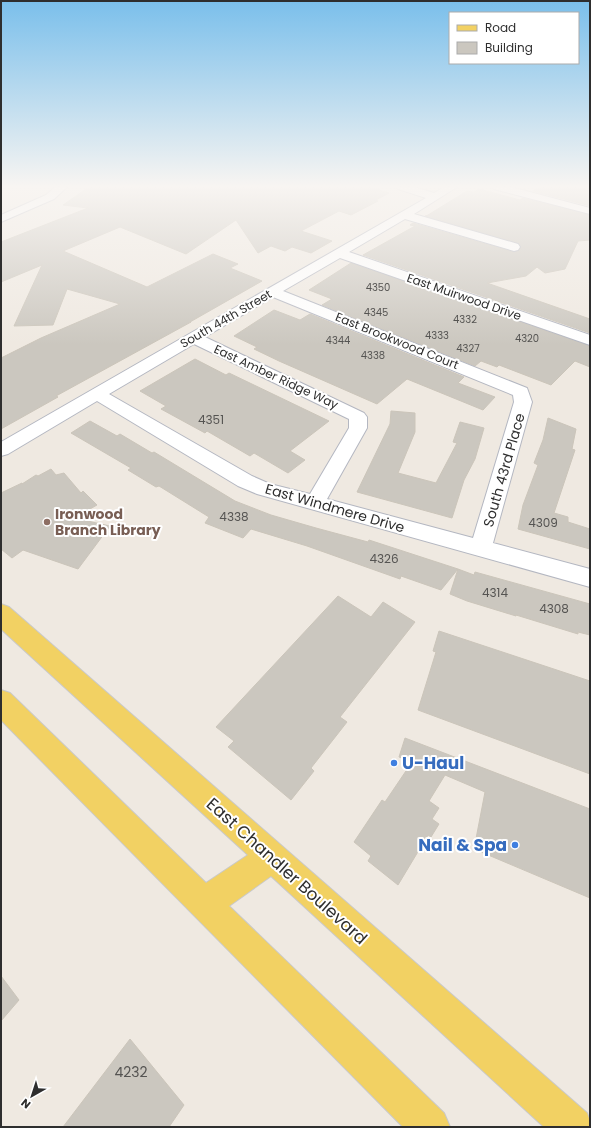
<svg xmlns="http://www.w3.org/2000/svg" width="591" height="1128" font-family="Poppins,sans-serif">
  <rect width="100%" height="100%" fill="#efe9e1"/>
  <path fill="#cbc7bf" stroke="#cbc5ba" d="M 89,187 L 370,187 L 389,193 L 376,200 L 378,201 L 351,215 L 339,211 L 301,231 L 332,241 L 311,253 L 292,247 L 285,251 L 271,246 L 258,253 L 236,220 L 186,254 L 120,227 L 63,251 L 147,287 L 213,254 L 238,264 L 230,268 L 262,281 L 190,322 L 191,322 L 56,396 L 58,397 L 1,429 L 1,358 L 41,338 L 120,304 L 67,289 L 53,325 L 14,326 L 42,265 L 1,282 L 1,242 L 88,208 L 63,205 Z
    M 538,187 L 573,187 L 590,191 L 590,206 L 533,191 Z
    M 479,189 L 520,200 L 523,198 L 590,215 L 590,240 L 578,241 L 565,269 L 545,273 L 537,267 L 526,276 L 487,283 L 590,319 L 590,333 L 363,255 L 415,226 L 410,225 L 413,223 L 514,252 L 518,251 L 521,248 L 518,243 L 425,216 L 428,215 L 467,191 L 474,192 Z
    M 351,263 L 590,346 L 590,367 L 575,361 L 551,385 L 499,365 L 497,367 L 481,361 L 475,366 L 322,305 L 332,299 L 309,290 Z
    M 274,310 L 300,320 L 310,314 L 464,377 L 458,383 L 495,397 L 483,410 L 407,379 L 377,404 L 279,361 L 254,349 L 257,347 L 234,336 Z
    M 195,359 L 226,375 L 229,373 L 329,421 L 290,451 L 305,460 L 288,473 L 254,453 L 250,456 L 207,431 L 205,433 L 161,409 L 166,406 L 140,391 Z
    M 391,411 L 415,413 L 415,432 L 398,473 L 436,483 L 457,443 L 453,442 L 460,422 L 484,428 L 475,459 L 464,480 L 452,518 L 357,492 L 390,424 Z
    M 548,418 L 576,429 L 572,449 L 575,450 L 554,513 L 568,517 L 568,522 L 590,529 L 590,549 L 518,529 L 523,505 L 538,465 L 534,463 L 543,440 Z
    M 90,421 L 117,436 L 120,434 L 152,453 L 154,452 L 235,501 L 271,515 L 316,528 L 368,542 L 369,540 L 458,569 L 441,590 L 401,576 L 400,579 L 307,546 L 251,529 L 243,538 L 205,523 L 209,517 L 159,486 L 156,487 L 128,470 L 131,468 L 71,433 Z
    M 51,469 L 56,475 L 64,473 L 81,493 L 83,491 L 97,505 L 74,518 L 110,526 L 78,569 L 23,550 L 12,558 L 1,549 L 1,493 L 22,483 L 22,484 L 36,475 L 38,476 Z
    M 458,569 L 474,575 L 475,572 L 590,604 L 590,635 L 578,632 L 578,634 L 516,615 L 516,616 L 467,601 L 450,594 Z
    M 338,596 L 371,617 L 383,602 L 415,622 L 340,717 L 347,722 L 311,768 L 314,771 L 291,800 L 228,747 L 234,741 L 216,727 Z
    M 439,631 L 590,681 L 590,774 L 418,710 L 436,652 L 433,651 Z
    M 405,738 L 590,809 L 590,898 L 474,849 L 485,792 L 445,775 L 429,801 L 439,808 L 432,819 L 439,824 L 431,837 L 428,835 L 398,885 L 368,861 L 371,856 L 354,842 L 382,800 L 385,802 L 412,762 L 399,757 Z
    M 1,976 L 19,1000 L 1,1021 Z
    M 130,1039 L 184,1105 L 169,1127 L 63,1127 Z"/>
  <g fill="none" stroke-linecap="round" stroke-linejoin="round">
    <defs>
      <path id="minor" d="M 55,187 L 67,187 L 54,199 L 1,222 L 1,215 L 46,195 Z
        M 397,187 L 414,187 L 434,193 L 444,187 L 457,187 L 414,214 L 518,244 L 520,247 L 518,250 L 514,251 L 405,219 L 349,252 L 590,335 L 590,345 L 340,258 L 283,291 L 527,388 L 532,402 L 493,543 L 590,569 L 590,587 L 257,494 L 238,486 L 97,401 L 8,454 L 1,456 L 1,442 L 426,198 L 398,189 ZM 273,297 L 513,395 L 514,402 L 473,538 L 327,499 L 367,428 L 367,417 L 364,413 L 205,337 ZM 194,344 L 349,419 L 349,428 L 310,494 L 270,484 L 252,476 L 109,394 Z
        M 493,187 L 511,187 L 590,208 L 590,214 L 494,189 Z"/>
      <path id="major" d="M 1,604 L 9,607 L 587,1113 L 590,1121 L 590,1127 L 544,1127 L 271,876 L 229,906 L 444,1113 L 450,1127 L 403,1127 L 1,720 L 1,690 L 10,693 L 206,883 L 248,855 L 1,629 Z"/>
    </defs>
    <use href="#minor" stroke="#b4b7c1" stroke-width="2"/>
    <use href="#major" stroke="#c9c9c9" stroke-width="2"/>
    <use href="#minor" fill="#fff" fill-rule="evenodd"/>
    <use href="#major" fill="#f2d163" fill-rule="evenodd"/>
  </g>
  <linearGradient id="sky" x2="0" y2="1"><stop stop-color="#7abfeb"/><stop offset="0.54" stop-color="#f8f5f2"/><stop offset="1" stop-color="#f8f5f2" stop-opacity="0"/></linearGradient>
  <rect width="591" height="345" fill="url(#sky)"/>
  <circle fill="#8d6e63" stroke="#fff" stroke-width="1.5" cx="47" cy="522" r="4"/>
  <g fill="#3f7fe0" stroke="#fff" stroke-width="1.5">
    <circle cx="394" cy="763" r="4"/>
    <circle cx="515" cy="845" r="4"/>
  </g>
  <g text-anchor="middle" stroke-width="4" stroke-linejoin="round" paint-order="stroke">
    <g font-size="10" fill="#555452">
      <text x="378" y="291">4350</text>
      <text x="376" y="316">4345</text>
      <text x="465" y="323">4332</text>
      <text x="437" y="339">4333</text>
      <text x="527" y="342">4320</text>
      <text x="338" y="344">4344</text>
      <text x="468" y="352">4327</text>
      <text x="373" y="359">4338</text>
    </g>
    <g font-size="12" fill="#2e2e2e" stroke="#fff">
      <text transform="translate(464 297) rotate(19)" y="4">East Muirwood Drive</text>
      <text transform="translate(226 319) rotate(-30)" y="4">South 44th Street</text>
      <text transform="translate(397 341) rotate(22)" y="4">East Brookwood Court</text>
      <text transform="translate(276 377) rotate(25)" y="4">East Amber Ridge Way</text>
    </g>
    <g font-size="12" fill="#555452">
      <text x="211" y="424">4351</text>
      <text x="234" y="521">4338</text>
      <text x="543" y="527">4309</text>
      <text x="384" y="563">4326</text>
      <text x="495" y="597">4314</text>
      <text x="554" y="613">4308</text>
    </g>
    <g font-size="14" fill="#2e2e2e" stroke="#fff">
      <text transform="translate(504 470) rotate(-74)" y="5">South 43rd Place</text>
      <text transform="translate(335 508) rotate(16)" y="5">East Windmere Drive</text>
    </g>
    <g font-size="14" font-weight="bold" fill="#785e54" stroke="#fff" text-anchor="start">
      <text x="55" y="519">Ironwood<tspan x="55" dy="16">Branch Library</tspan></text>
    </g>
    <g font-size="14" fill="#555452">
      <text x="131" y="1077">4232</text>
    </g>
    <g font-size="17" font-weight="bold" fill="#366cbe" stroke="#fff" text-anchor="start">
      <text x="402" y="769">U-Haul</text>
      <text x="507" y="851" text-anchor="end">Nail &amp; Spa</text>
    </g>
    <g font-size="17" fill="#2e2e2e" stroke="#fff">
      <text transform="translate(287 871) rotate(42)" y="6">East Chandler Boulevard</text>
    </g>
  </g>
  <rect width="591" height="1128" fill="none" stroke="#2e2e2e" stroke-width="4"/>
  <rect x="449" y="12" width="130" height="52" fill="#ffffff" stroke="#ababab"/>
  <rect x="457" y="25" width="20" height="6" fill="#f2d163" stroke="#ababab"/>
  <text x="485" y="32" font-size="12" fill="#2e2e2e">Road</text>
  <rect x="457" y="42" width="20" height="12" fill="#cbc7bf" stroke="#ababab"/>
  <text x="485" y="52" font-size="12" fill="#2e2e2e">Building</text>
  <g transform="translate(32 1096) rotate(219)" stroke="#ffffff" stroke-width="3" paint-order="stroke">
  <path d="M0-3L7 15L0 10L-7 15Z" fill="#2e2e2e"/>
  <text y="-6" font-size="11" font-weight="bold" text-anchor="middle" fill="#2e2e2e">N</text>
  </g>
</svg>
